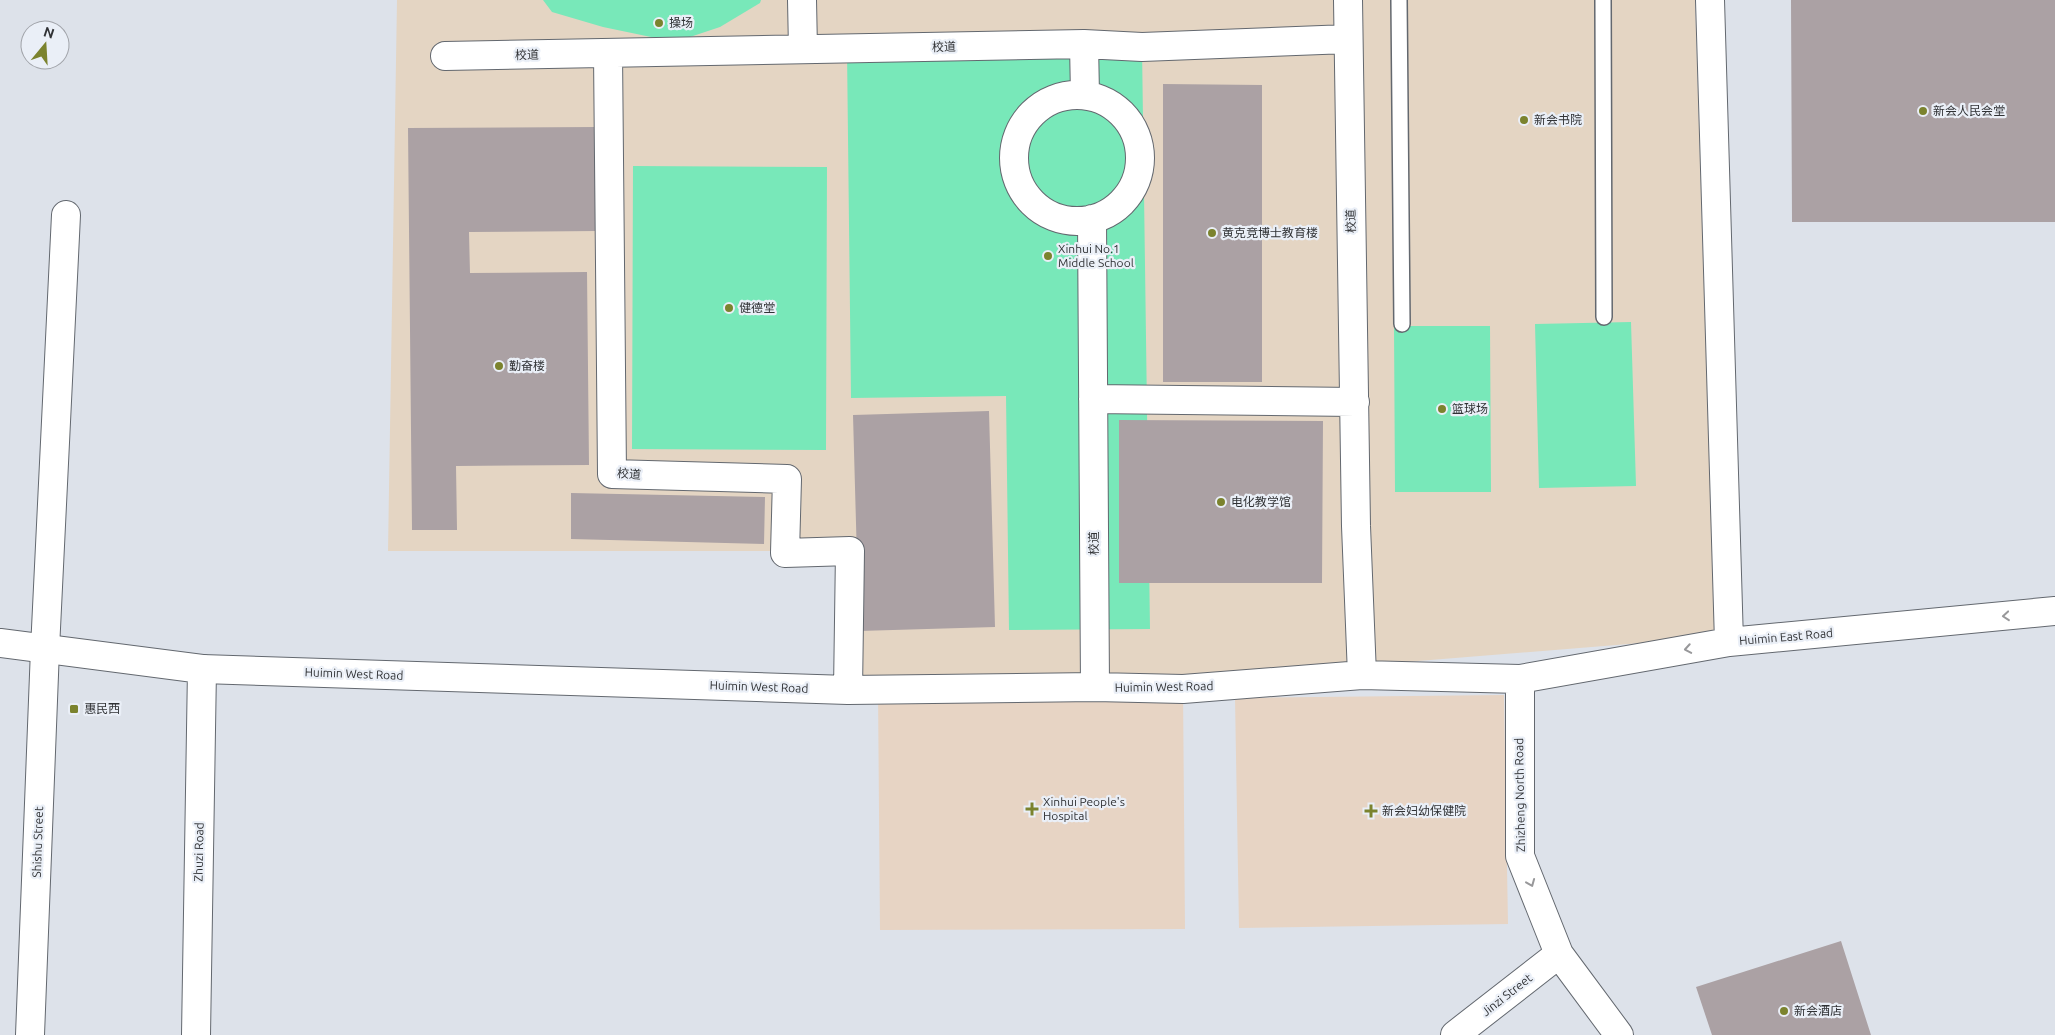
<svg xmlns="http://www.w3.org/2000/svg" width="2055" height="1035" font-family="Ubuntu,'Noto Sans SC',sans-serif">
  <rect width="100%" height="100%" fill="#dde2ea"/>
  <path fill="#e4d5c3" d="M 397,0 L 1695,0 L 1715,637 L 1095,687 L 848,690 L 850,551 L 388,551 Z"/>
  <path fill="#e7d4c4" d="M 1183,689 L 1185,929 L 880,930 L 878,690 Z
    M 1504,695 L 1508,924 L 1239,928 L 1235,698 Z"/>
  <path fill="#78e8b9" d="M 543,0 L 761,0 L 760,3 L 720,27 L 675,42 L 603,27 L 552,12 Z
    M 1142,47 L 1150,629 L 1009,630 L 1006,396 L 851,398 L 847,50 Z
    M 633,166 L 827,167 L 826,450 L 632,449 Z
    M 1631,322 L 1636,486 L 1539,488 L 1535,324 Z
    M 1394,326 L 1490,326 L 1491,492 L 1395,492 Z"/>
  <path fill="#aba1a4" d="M 1791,0 L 2055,0 L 2055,222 L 1792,222 Z
    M 1163,84 L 1262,85 L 1262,382 L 1163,382 Z
    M 597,127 L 597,231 L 469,232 L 470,273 L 587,272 L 589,465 L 456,466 L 457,530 L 412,530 L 408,128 Z
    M 989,411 L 995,627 L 859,631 L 853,415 Z
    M 1119,420 L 1323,421 L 1322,583 L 1119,583 Z
    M 571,493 L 765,497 L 764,544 L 571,539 Z
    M 1841,941 L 1871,1035 L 1712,1035 L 1696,987 Z"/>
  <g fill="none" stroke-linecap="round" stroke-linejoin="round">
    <defs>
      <path id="service" d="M 1399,0 L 1402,324
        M 1603,0 L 1604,317"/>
      <path id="minor" d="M 802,0 L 803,49
        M 1348,0 L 1356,526 L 1362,675
        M 1710,0 L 1729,642
        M 1084,44 L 1142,47 L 1348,39
        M 608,53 L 612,474 L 787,479 L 785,553 L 850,551 L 848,690
        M 445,56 L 1084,44 L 1085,95
        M1014 158a63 63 0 1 1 126 0a63 63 0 1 1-126 0Z
        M 1092,219 L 1095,687
        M 1093,399 L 1355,402
        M 202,669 L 848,690 L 1095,687 L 1183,689 L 1362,675 L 1520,679 L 1729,642 L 2055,611
        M 1520,679 L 1520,856 L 1559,954 L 1619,1035
        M 30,1035 L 45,649 L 66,215
        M 1455,1035 L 1559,954"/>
      <path id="tertiary" d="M 0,643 L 202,669 L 196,1035"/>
    </defs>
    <use href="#service" stroke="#63686f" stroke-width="18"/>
    <use href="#minor" stroke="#63686f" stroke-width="30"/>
    <use href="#tertiary" stroke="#63686f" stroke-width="30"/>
    <use href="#service" stroke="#fff" stroke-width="15"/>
    <use href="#minor" stroke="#fff" stroke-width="28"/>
    <use href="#tertiary" stroke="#fff" stroke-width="28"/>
  </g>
  <defs><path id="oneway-chevron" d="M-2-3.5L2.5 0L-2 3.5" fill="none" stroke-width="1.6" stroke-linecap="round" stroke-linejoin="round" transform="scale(1.25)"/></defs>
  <g stroke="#98989a">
    <use href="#oneway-chevron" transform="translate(2006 616) rotate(175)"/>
    <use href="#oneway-chevron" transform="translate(1688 649) rotate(170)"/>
    <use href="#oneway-chevron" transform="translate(1531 883) rotate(68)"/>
  </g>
  <g fill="#7b832e" stroke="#eaeff7" stroke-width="2">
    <circle cx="659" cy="23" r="5"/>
    <circle cx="1923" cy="111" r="5"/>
    <circle cx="1524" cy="120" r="5"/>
    <circle cx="1212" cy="233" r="5"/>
    <circle cx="1048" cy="256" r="5"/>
    <circle cx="729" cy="308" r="5"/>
    <circle cx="499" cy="366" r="5"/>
    <circle cx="1442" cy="409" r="5"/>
    <circle cx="1221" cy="502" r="5"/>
    <rect x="69" y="704" width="10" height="10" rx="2.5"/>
    <path d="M1029.5 801.5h5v5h5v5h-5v5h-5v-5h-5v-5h5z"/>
    <path d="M1368.5 803.5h5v5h5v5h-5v5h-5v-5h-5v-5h5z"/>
    <circle cx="1784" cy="1011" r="5"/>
  </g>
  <g text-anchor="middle" stroke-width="4.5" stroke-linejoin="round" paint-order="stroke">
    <g font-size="12" fill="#303235" stroke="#eaeff7" text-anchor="start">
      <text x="669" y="27">操场</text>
      <text x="1933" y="115">新会人民会堂</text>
      <text x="1534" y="124">新会书院</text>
      <text x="1222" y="237">黄克竞博士教育楼</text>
      <text x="1058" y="253">Xinhui No.1<tspan x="1058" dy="14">Middle School</tspan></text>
      <text x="739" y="312">健德堂</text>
      <text x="509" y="370">勤奋楼</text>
      <text x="1452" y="413">篮球场</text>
      <text x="1231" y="506">电化教学馆</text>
      <text x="84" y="713">惠民西</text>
      <text x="1043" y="806">Xinhui People's<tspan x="1043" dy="14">Hospital</tspan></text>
      <text x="1382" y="815">新会妇幼保健院</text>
      <text x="1794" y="1015">新会酒店</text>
    </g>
    <g font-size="12" fill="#303235" stroke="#eaeff7">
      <text transform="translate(944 47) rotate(-1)" y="4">校道</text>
      <text transform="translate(527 55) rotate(-1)" y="4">校道</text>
      <text transform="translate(1351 221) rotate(-91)" y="4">校道</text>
      <text transform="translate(629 474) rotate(5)" y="4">校道</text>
      <text transform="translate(1094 543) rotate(-90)" y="4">校道</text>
      <text transform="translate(1786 637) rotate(-5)" y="4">Huimin East Road</text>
      <text transform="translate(354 674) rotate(2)" y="4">Huimin West Road</text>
      <text transform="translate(759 687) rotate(2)" y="4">Huimin West Road</text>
      <text transform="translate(1164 687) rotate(-1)" y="4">Huimin West Road</text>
      <text transform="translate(1520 795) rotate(-91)" y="4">Zhizheng North Road</text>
      <text transform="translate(38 842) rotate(-88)" y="4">Shishu Street</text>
      <text transform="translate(199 852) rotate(-89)" y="4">Zhuzi Road</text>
      <text transform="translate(1507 995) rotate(-38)" y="4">Jinzi Street</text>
    </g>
  </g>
  <g transform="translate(45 45) rotate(18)"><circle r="24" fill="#eaeff7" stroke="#a0a3a9"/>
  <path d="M0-4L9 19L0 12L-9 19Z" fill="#7b832e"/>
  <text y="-8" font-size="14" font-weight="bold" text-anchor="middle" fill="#303235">N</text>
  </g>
</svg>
